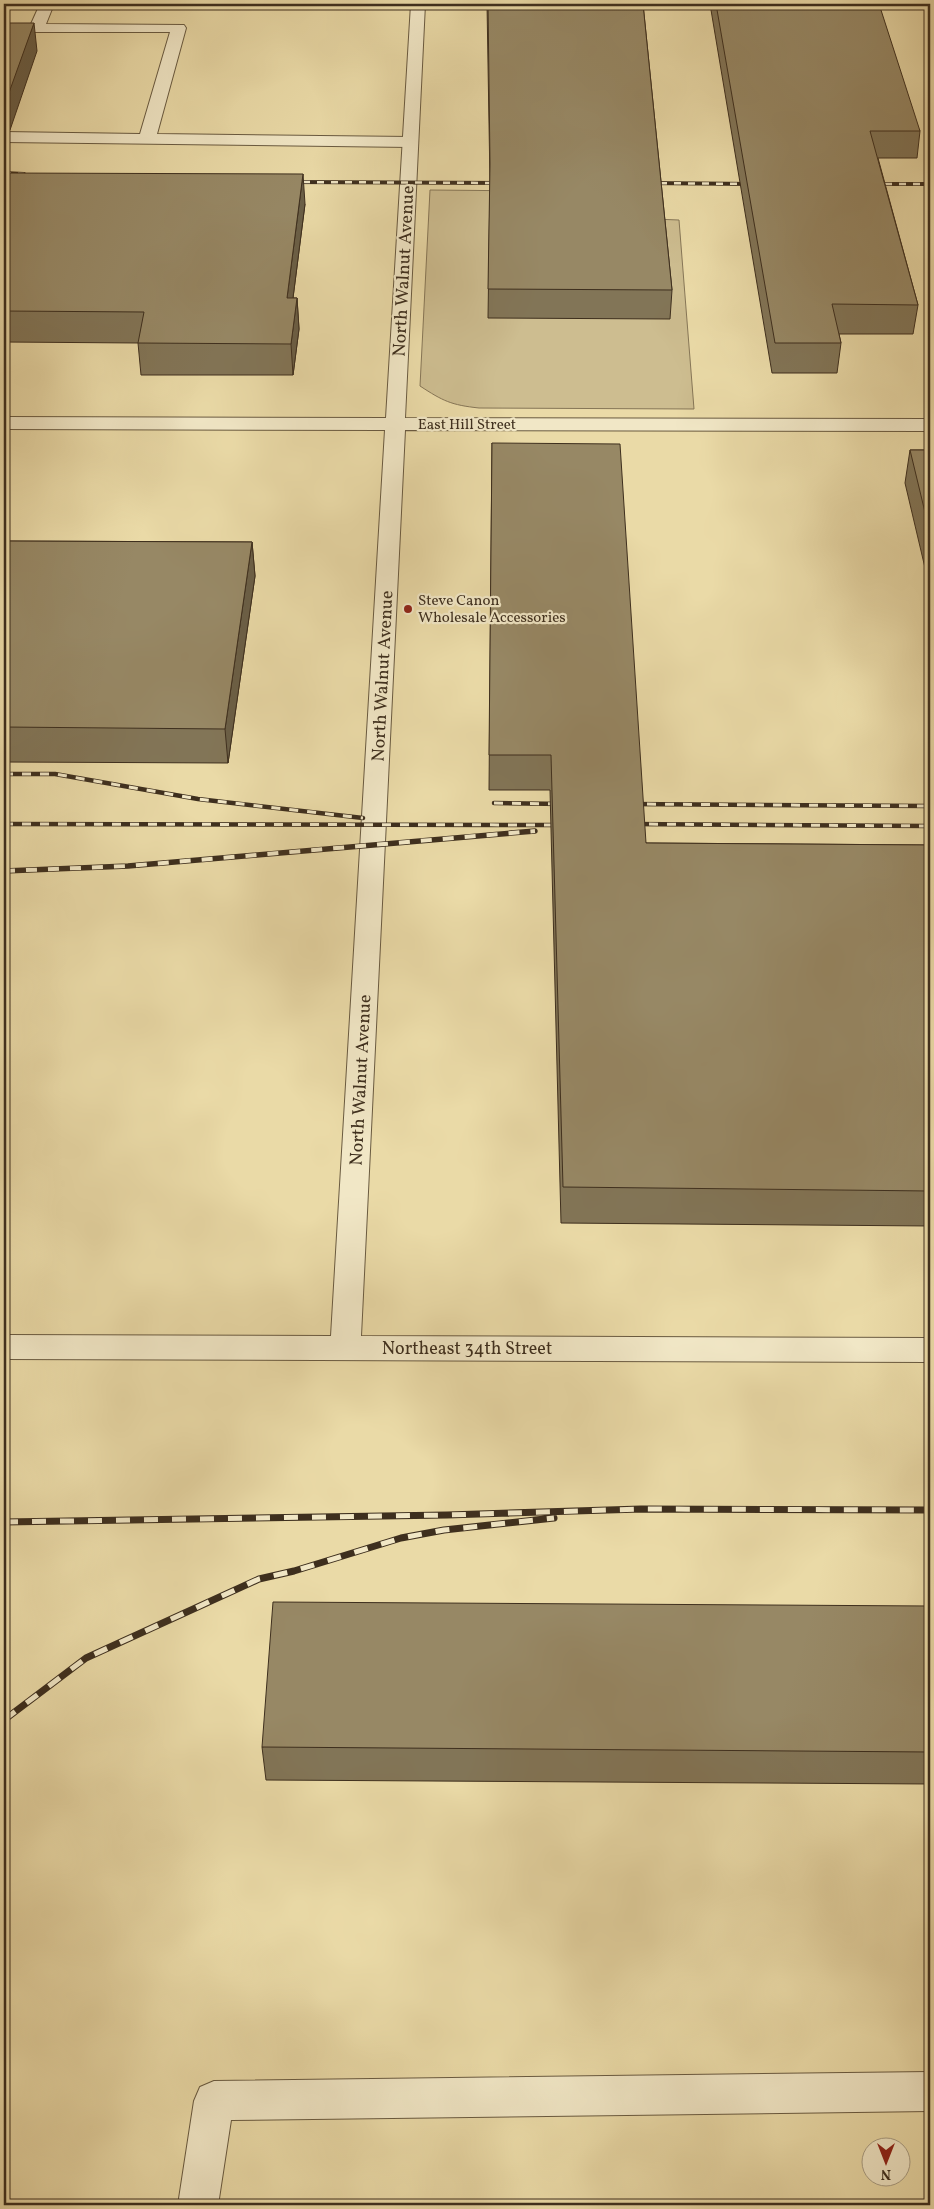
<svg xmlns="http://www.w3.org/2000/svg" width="934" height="2209" font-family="Vollkorn,serif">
  <rect width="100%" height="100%" fill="#eadaa7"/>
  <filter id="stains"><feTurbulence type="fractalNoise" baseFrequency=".004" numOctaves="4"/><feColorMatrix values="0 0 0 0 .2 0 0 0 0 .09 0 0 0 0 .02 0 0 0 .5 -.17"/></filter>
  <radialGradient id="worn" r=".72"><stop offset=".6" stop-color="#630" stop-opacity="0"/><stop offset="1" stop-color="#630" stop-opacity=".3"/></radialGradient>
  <path fill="#cdbd90" stroke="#867657" d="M 430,190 L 643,192 L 628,218 L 679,220 L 694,409 L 479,408 C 451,405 443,401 420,386 Z"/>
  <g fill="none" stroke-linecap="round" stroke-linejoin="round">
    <defs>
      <path id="lane" d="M 40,4 L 54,4 L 46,24 L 184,25 L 186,28 L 157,134 L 410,137 L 416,139 L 418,142 L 416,145 L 410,147 L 4,142 L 4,132 L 140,134 L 170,32 L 4,32 L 4,24 L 31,24 Z
        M 930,2072 L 930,2111 L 231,2120 L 218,2205 L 178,2205 L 194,2101 L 200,2087 L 214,2081 Z"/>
      <path id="street" d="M 411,4 L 425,4 L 405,418 L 930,419 L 930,431 L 405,430 L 361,1336 L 930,1338 L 930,1362 L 4,1359 L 4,1335 L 331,1336 L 385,430 L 4,429 L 4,417 L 386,418 Z"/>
    </defs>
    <use href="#lane" stroke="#695a40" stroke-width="2"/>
    <use href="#street" stroke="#695a40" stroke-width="2"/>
    <use href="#lane" fill="#f1e7c6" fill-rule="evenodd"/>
    <use href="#street" fill="#f1e7c6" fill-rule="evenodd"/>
    <defs>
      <path id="rail-far3" d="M 4,173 L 24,174
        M 289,182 L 504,183
        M 646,183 L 754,184
        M 871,184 L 930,184"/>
      <path id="rail-far2" d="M 4,774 L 55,774 L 198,799 L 363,818
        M 494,803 L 564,804
        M 629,804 L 930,806
        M 4,824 L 564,825
        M 631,824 L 930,826"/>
      <path id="rail-far1" d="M 4,871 L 128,866 L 535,831"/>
      <path id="rail" d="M 4,1522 L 447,1515 L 641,1509 L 930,1510
        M 4,1720 L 86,1658 L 259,1579 L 294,1571 L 401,1538 L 444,1530 L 554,1518"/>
    </defs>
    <use href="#rail-far3" stroke="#3e2f1e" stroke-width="4"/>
    <use href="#rail-far2" stroke="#3e2f1e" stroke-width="4.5"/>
    <use href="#rail-far1" stroke="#3e2f1e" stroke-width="5.5"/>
    <use href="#rail" stroke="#3e2f1e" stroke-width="7"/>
    <use href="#rail-far3" stroke="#f1e7c6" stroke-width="2.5" stroke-dasharray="7" stroke-linecap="butt"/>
    <use href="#rail-far2" stroke="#f1e7c6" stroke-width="3" stroke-dasharray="9" stroke-linecap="butt"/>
    <use href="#rail-far1" stroke="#f1e7c6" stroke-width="4" stroke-dasharray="11" stroke-linecap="butt"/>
    <use href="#rail" stroke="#f1e7c6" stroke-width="5" stroke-dasharray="14" stroke-linecap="butt"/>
  </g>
  <path fill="#827557" stroke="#3e2f1e" d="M 487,4 L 643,4 L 672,290 L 670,319 L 488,318 L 490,183 Z
    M 710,4 L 840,4 L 841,7 L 920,131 L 917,158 L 878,158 L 918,305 L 913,334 L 839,334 L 841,343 L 837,373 L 772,373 Z
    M 4,173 L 305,204 L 293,298 L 297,298 L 299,329 L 293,375 L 141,375 L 138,343 L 4,342 Z
    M 492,443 L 646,843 L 930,845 L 930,1226 L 561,1223 L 550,790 L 489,790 Z
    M 910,450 L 930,450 L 930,589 L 905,483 Z
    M 4,541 L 252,542 L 255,576 L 228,763 L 4,762 Z
    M 930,1606 L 930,1784 L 266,1780 L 262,1747 Z"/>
  <path fill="#6a5f47" stroke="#3e2f1e" d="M 34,23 L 37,51 L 10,130 L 4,132 L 4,102 Z
    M 4,133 L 5,144 L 4,148 Z
    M 303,174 L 305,204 L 289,329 L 287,298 Z
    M 297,298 L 299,329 L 293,375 L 291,344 Z
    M 252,542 L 255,576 L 228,763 L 225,729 Z"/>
  <path fill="#978865" stroke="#3e2f1e" d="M 488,4 L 643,4 L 672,290 L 488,289 L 490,164 Z
    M 716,4 L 840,4 L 841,7 L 880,7 L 920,131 L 870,131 L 918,305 L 832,304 L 841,343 L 775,343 Z
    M 4,23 L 34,23 L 6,101 L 4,102 Z
    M 4,173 L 303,174 L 287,298 L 297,298 L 291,344 L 138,343 L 144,312 L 4,311 Z
    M 492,443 L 620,444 L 646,843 L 930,845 L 930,1191 L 563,1187 L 551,755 L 489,755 Z
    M 910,450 L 930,450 L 930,533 Z
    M 4,541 L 252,542 L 225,729 L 4,727 Z
    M 273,1602 L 930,1606 L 930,1752 L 262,1747 Z"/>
  <circle fill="#8f2418" stroke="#f1e7c6" stroke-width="2" cx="408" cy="609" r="5"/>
  <g text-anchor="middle" stroke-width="4.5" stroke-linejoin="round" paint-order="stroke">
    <g font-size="15" fill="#3e2f1e" stroke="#f1e7c6">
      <text x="467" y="429">East Hill Street</text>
    </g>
    <g font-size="15" fill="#3e2f1e" stroke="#f1e7c6" text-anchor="start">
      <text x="418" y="605">Steve Canon<tspan x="418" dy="17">Wholesale Accessories</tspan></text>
    </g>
    <g font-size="18" fill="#3e2f1e" stroke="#f1e7c6">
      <text transform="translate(403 271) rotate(-87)" y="6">North Walnut Avenue</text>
      <text transform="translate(382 676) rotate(-87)" y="6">North Walnut Avenue</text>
      <text transform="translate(360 1080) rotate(-87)" y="6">North Walnut Avenue</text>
      <text x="467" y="1354">Northeast 34th Street</text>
    </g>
  </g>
  <rect width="934" height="2209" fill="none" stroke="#eadaa7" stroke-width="20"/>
  <rect x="5" y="5" width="924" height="2199" fill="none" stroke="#3e2f1e" stroke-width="2.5"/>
  <rect x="10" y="10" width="914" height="2189" fill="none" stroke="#3e2f1e"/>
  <g transform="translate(886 2162) rotate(180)"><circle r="24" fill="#f1e7c6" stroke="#a99d83"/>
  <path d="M0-4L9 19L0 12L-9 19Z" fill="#8f2418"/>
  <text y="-8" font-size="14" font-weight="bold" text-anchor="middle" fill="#3e2f1e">N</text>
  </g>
  <rect width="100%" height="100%" filter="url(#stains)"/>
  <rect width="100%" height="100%" fill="url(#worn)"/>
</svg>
